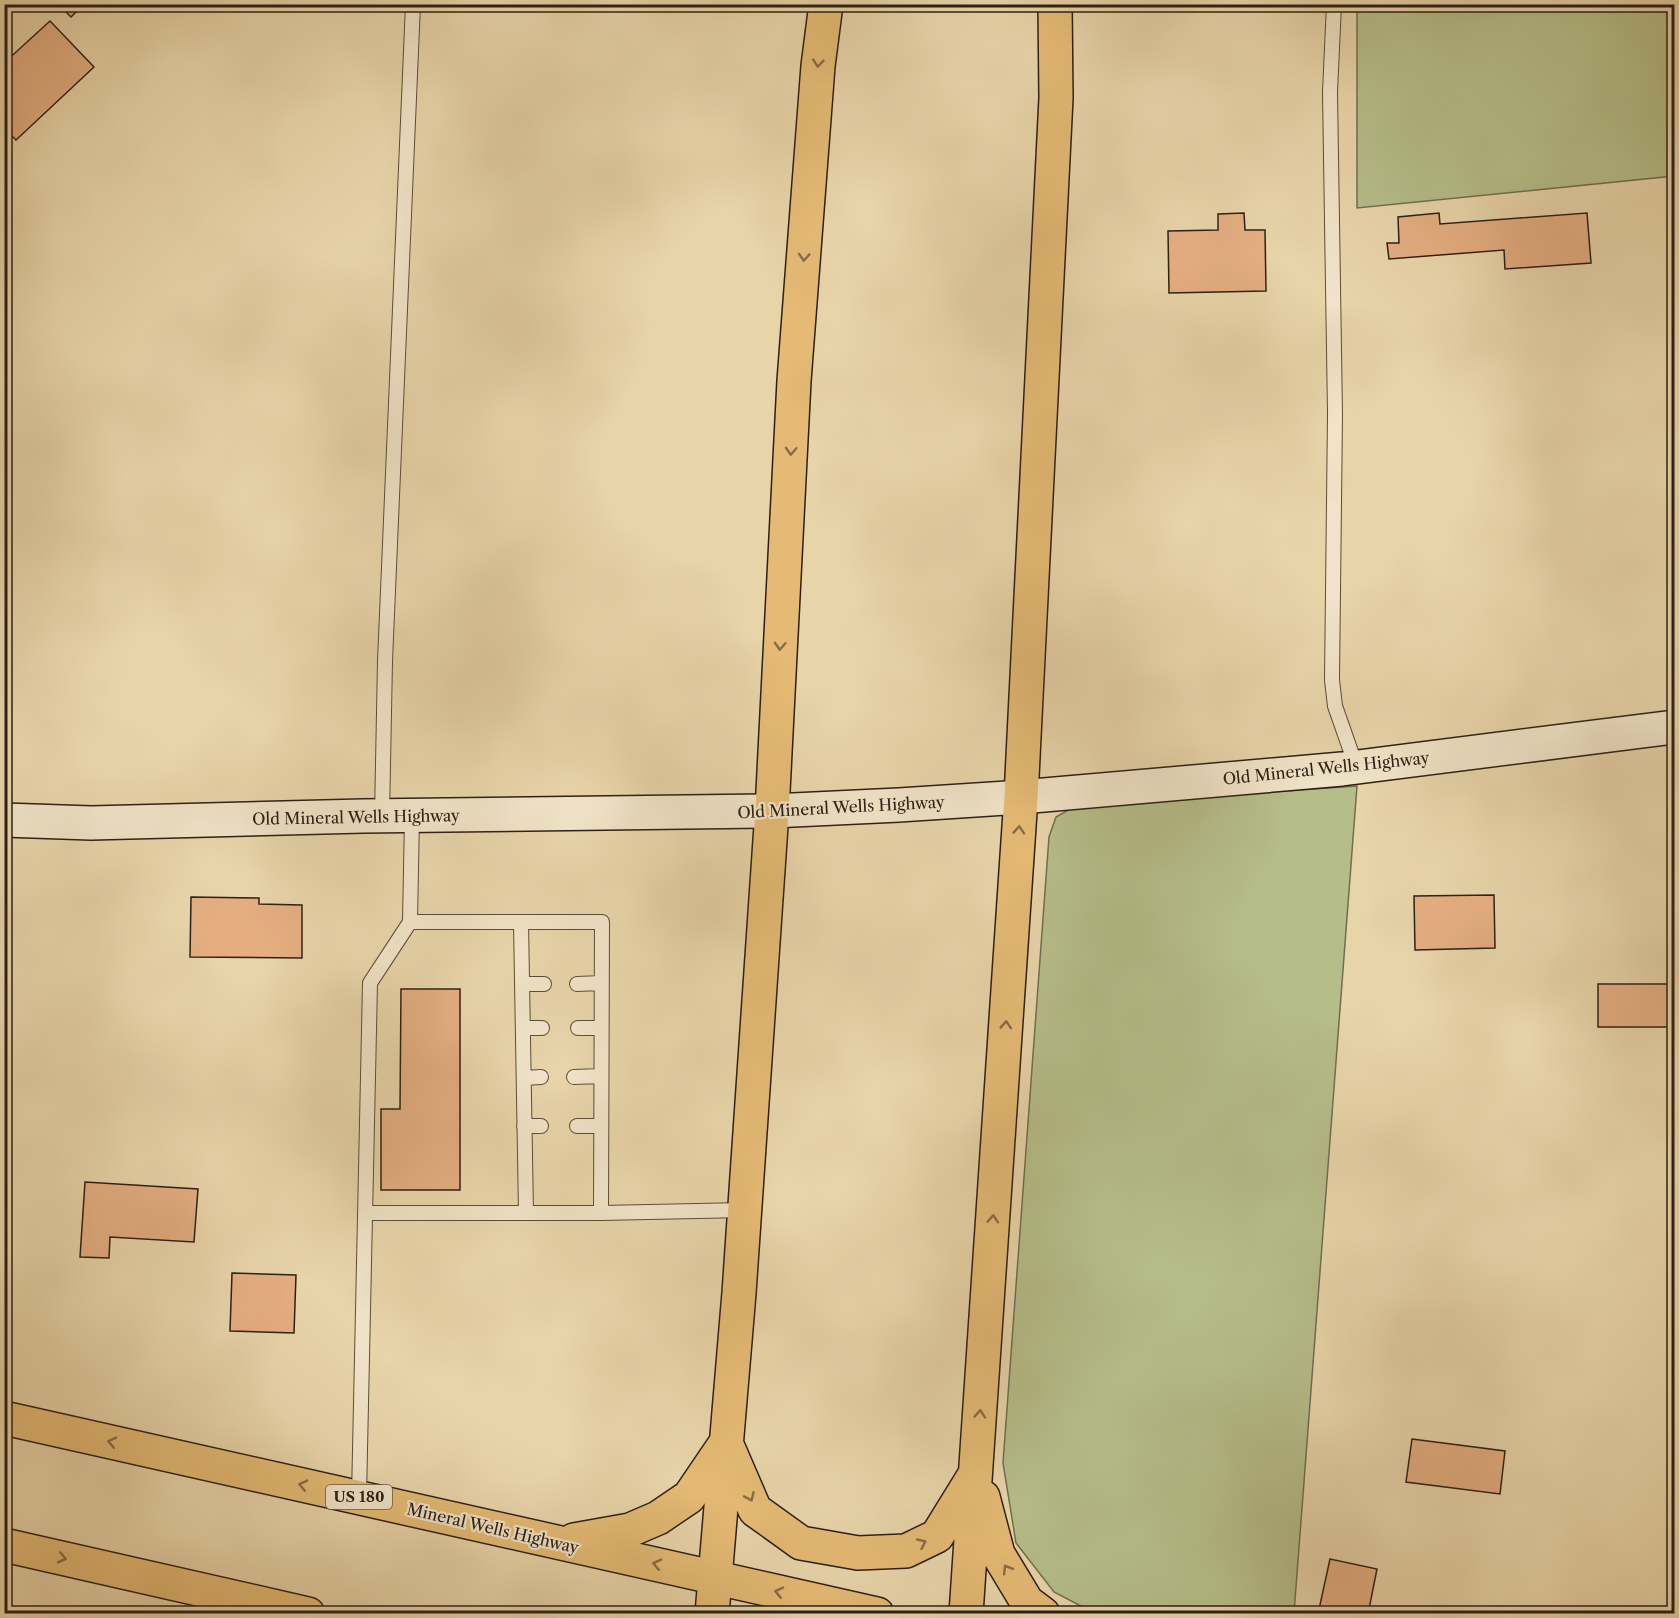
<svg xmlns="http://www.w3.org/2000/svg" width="1679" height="1618" font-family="'Libre Caslon Text',serif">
  <rect width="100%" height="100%" fill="#e8d4a9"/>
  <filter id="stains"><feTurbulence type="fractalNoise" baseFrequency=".00333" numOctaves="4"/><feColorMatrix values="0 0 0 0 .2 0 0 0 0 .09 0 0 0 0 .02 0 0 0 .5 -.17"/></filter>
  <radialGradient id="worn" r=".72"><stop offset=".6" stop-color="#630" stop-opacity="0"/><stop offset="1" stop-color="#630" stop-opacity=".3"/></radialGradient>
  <path fill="#b5bd89" stroke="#706e50" stroke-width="1.5" d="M 1357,5 L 1674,5 L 1674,176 L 1357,208 Z
    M 1357,786 L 1294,1613 L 1094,1613 L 1054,1592 L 1016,1543 L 1003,1463 L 1049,837 L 1056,817 L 1077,805 Z"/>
  <path fill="#e4ae81" stroke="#2c2016" stroke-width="1.5" d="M 64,4 L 84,4 L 71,17 L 61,7 Z
    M 50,21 L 94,67 L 16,140 L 4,128 L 4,63 Z
    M 1244,213 L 1245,230 L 1265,230 L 1266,291 L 1169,293 L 1168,231 L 1218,230 L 1218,214 Z
    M 1439,213 L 1440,224 L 1587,213 L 1591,263 L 1505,269 L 1504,250 L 1389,259 L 1387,243 L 1399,243 L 1398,217 Z
    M 1494,895 L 1495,948 L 1415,950 L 1414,896 Z
    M 191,897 L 259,898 L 259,904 L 302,905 L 302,958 L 190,957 Z
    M 1598,984 L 1674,984 L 1674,1027 L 1598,1027 Z
    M 401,989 L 460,989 L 460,1190 L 381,1190 L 381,1109 L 400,1109 Z
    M 85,1182 L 198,1189 L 194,1242 L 110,1237 L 109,1258 L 80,1257 Z
    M 232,1273 L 296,1275 L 294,1333 L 230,1331 Z
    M 1412,1439 L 1505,1451 L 1500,1494 L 1406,1482 Z
    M 1330,1559 L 1377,1569 L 1368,1614 L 1318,1614 Z"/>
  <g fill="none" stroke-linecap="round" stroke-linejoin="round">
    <defs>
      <path id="lane" d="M 1334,4 L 1330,92 L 1335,414 L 1332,680 L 1335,706 L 1356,766
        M 382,816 L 385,661 L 413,4
        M 521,922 L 526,1213
        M 522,984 L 544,984
        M 577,984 L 601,983
        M 523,1028 L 542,1028
        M 578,1028 L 601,1028
        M 574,1077 L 601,1076
        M 524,1078 L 541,1077
        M 524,1126 L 541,1126
        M 577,1126 L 601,1126
        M 365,1213 L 601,1213 L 602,922 L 410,922
        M 601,1213 L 745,1210
        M 359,1497 L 370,983 L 410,922 L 412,816"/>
      <path id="secondary" d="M 4,820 L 91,823 L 363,816 L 772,811 L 899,805 L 1021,797 L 1342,769 L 1674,727"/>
      <path id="primary" d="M 4,1418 L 877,1614
        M 727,1445 L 755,1510 L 801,1543 L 858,1553 L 906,1551 L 937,1536 L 974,1476
        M 983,1497 L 998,1554 L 1027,1602 L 1043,1614
        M 574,1540 L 630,1530 L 658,1518 L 689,1497 L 725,1444
        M 4,1545 L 308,1614
        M 712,1614 L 739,1293 L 772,811 L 794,381 L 818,66 L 826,4
        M 966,1614 L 1021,797 L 1056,98 L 1055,4"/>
    </defs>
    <use href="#lane" stroke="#5b4d3b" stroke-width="16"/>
    <use href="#secondary" stroke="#2c2016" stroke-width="36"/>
    <use href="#primary" stroke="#2c2016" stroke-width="36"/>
    <use href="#lane" stroke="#f0e3c7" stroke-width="14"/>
    <use href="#secondary" stroke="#f0e3c7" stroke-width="33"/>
    <use href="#primary" stroke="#e4ba74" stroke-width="33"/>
  </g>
  <defs><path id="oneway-chevron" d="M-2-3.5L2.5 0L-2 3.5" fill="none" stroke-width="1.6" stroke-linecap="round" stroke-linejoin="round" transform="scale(1.5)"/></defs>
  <g stroke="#886d45">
    <use href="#oneway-chevron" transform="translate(818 63) rotate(96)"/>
    <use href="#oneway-chevron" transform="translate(804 257) rotate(94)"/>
    <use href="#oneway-chevron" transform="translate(791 451) rotate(93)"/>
    <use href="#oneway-chevron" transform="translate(780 646) rotate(93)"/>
    <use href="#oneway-chevron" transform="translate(1019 830) rotate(-86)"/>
    <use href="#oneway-chevron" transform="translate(1006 1025) rotate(-86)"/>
    <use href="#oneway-chevron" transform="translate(993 1219) rotate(-86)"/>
    <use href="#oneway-chevron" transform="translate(980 1414) rotate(-86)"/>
    <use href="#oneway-chevron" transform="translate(112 1442) rotate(-167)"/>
    <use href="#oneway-chevron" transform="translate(303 1485) rotate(-167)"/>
    <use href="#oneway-chevron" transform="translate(750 1497) rotate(66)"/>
    <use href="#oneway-chevron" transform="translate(922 1543) rotate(-25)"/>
    <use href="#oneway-chevron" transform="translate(62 1558) rotate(13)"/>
    <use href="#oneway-chevron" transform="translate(657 1564) rotate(-167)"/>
    <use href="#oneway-chevron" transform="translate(1007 1569) rotate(-121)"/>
    <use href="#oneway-chevron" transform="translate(779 1592) rotate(-167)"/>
  </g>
  <g text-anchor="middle" stroke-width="4.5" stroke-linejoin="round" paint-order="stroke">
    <rect fill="#f0e3c7" stroke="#675a4b" stroke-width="1.5" x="326" y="1485" width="66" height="24" rx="4.5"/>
    <g font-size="15" font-weight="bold" fill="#2c2016">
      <text x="359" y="1502">US 180</text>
    </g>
    <g font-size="16" fill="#2c2016" stroke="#f0e3c7">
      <text transform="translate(1326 768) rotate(-6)" y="6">Old Mineral Wells Highway</text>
      <text transform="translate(841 807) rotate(-3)" y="6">Old Mineral Wells Highway</text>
      <text transform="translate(356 817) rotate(-1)" y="6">Old Mineral Wells Highway</text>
      <text transform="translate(493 1528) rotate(13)" y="6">Mineral Wells Highway</text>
    </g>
  </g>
  <rect width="1679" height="1618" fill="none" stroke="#e8d4a9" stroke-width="24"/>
  <rect x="6" y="6" width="1667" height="1606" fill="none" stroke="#2c2016" stroke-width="3"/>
  <rect x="12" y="12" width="1655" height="1594" fill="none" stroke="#2c2016" stroke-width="1.5"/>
  <rect width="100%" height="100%" filter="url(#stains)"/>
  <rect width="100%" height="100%" fill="url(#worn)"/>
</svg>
